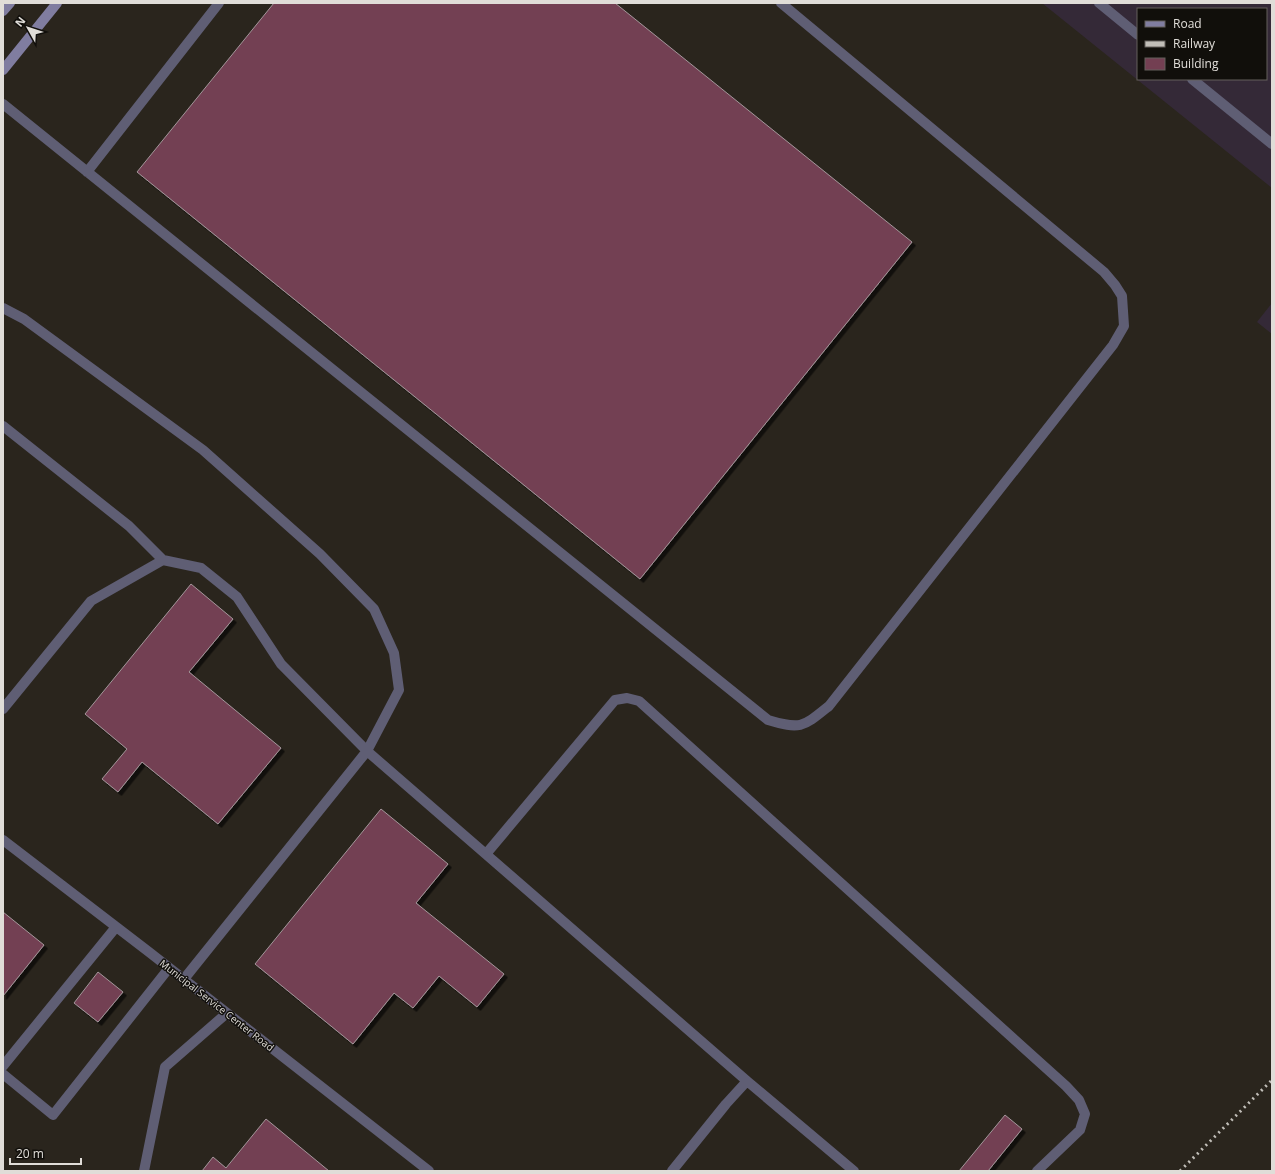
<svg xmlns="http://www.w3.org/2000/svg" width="1275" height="1174" font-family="'Open Sans',sans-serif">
  <defs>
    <filter id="shadow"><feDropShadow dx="3.5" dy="3.5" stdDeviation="0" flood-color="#0009"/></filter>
  </defs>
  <rect width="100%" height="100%" fill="#2a251d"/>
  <path fill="#342937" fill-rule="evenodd" d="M 1042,3 L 1272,3 L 1272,188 ZM 1138,9 L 1266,9 L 1266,79 L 1138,79 Z
    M 1272,303 L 1272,334 L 1257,322 Z"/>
  <path fill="#733f52" stroke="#a3969a" filter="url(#shadow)" d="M 274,3 L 615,3 L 912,242 L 640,579 L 137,172 Z
    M 191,584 L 233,619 L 189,672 L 281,748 L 218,824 L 142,762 L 118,792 L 102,779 L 127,749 L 85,714 Z
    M 381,809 L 448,864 L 416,903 L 504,974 L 477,1007 L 439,976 L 413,1008 L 394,993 L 353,1044 L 255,964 Z
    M 3,912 L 44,945 L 3,996 Z
    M 98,972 L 123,992 L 98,1022 L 74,1003 Z
    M 1005,1115 L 1022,1129 L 988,1171 L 959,1171 Z
    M 266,1119 L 329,1171 L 202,1171 L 213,1157 L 226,1168 Z"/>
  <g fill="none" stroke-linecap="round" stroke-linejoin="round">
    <path stroke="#5f5e74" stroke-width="10" d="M 1099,3 L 1138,35
      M 1192,79 L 1272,144
      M 3,104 L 768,720 C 801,730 803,727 829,706 L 1113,345 L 1124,326 L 1122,296 L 1115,285 L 1104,272 L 781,3
      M 87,172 L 219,3
      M 3,308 L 24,319 L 203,450 L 320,554 L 374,609 L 394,653 L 399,690 L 367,751 L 184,979
      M 3,426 L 129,526 L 163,560
      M 3,709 L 91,601 L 163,560 L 201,568 L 237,597 L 281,664 L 367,751 L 747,1081 L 726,1104 L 672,1171
      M 3,840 L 149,952 L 429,1171
      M 486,854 L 615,700 L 627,698 L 639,701 L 1066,1086 L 1079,1100 L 1085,1114 L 1080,1130 L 1037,1171
      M 3,1066 L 116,927
      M 3,1074 L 53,1115 L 169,968
      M 747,1081 L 854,1171
      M 144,1171 L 165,1067 L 227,1013"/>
    <path stroke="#807da0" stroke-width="10" d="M 3,11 L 10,3
      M 3,70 L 57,3"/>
    <path stroke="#c1beb8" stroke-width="3" stroke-dasharray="2 4" stroke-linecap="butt" d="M 1180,1171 L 1272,1080"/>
  </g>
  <g text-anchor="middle" stroke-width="3" stroke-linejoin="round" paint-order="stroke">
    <g font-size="10" fill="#e0ddd8" stroke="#110f0b">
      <text transform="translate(217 1005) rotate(38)" y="4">Municipal Service Center Road</text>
    </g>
  </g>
  <rect width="1275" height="1174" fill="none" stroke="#e0ddd8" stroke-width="8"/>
  <rect x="1137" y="8" width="130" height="72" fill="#110f0b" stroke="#64615d"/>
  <rect x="1145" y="21" width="20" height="6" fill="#807da0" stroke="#64615d"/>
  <text x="1173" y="28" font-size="12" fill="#e0ddd8">Road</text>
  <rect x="1145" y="41" width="20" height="6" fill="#c1beb8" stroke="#64615d"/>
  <text x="1173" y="48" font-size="12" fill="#e0ddd8">Railway</text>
  <rect x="1145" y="58" width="20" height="12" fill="#733f52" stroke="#64615d"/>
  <text x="1173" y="68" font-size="12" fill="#e0ddd8">Building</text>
  <g transform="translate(28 28) rotate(309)" stroke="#110f0b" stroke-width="3" paint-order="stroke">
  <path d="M0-3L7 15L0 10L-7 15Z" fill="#e0ddd8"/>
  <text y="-6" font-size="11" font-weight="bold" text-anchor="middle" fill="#e0ddd8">N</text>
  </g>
  <path d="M10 1158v6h71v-6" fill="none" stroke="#e0ddd8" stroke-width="2"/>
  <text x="16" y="1158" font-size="12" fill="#e0ddd8" stroke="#110f0b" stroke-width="3" paint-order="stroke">20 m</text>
</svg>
